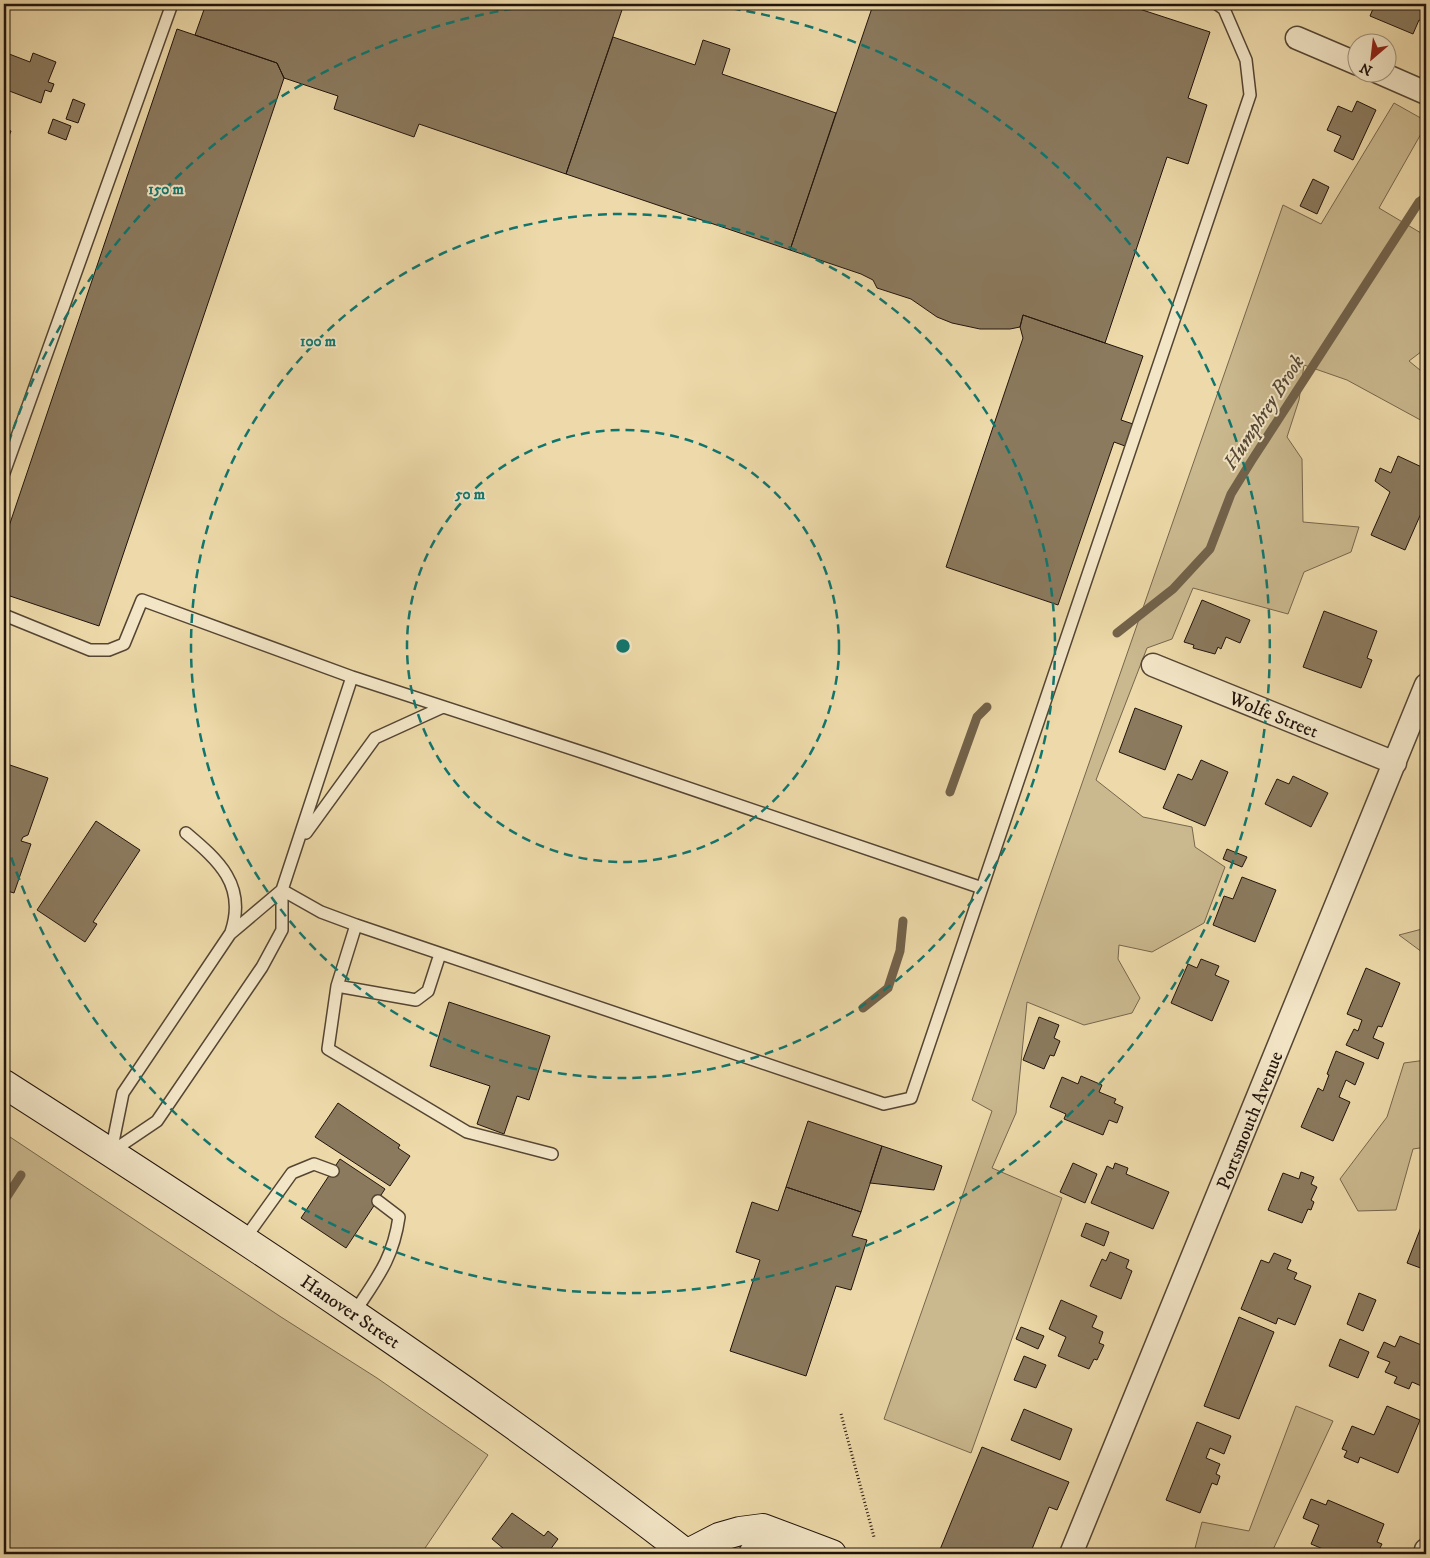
<svg xmlns="http://www.w3.org/2000/svg" width="1430" height="1558" font-family="'IM FELL DW Pica',serif">
  <rect width="100%" height="100%" fill="#edd9a9"/>
  <filter id="stains"><feTurbulence type="fractalNoise" baseFrequency=".004" numOctaves="4"/><feColorMatrix values="0 0 0 0 .2 0 0 0 0 .09 0 0 0 0 .02 0 0 0 .5 -.17"/></filter>
  <radialGradient id="worn" r=".72"><stop offset=".6" stop-color="#630" stop-opacity="0"/><stop offset="1" stop-color="#630" stop-opacity=".3"/></radialGradient>
  <path fill="#cab88e" stroke="#76664d" d="M 1394,103 L 1426,121 L 1426,125 L 1379,208 L 1426,236 L 1426,348 L 1409,361 L 1426,375 L 1426,423 L 1347,380 L 1304,365 L 1299,400 L 1287,437 L 1302,459 L 1303,522 L 1359,527 L 1351,552 L 1304,572 L 1288,614 L 1193,588 L 1172,639 L 1147,648 L 1096,780 L 1143,817 L 1192,827 L 1195,847 L 1225,867 L 1204,923 L 1152,952 L 1119,945 L 1118,959 L 1140,998 L 1132,1013 L 1084,1025 L 1027,1002 L 1016,1113 L 992,1168 L 1062,1198 L 971,1453 L 884,1419 L 992,1111 L 972,1100 L 1283,205 L 1321,224 Z
    M 1426,928 L 1426,955 L 1399,935 Z
    M 1426,1060 L 1426,1147 L 1413,1149 L 1396,1210 L 1358,1211 L 1340,1179 L 1387,1117 L 1404,1063 Z
    M 4,1133 L 281,1317 L 377,1378 L 488,1455 L 421,1554 L 4,1554 Z
    M 1296,1406 L 1333,1421 L 1271,1554 L 1204,1554 L 1194,1552 L 1202,1522 L 1249,1531 Z"/>
  <g fill="none" stroke-linecap="round" stroke-linejoin="round">
    <path stroke="#72624a" stroke-width="9" d="M 1117,633 L 1173,589 L 1210,549 L 1231,494 L 1252,460 L 1419,202 L 1426,197
      M 950,792 L 977,717 L 987,707
      M 863,1008 L 888,988 L 900,951 L 903,921
      M 4,1201 L 21,1175"/>
  </g>
  <path fill="#8b7a5e" stroke="#21140c" d="M 206,4 L 624,4 L 566,174 L 419,124 L 414,137 L 334,109 L 338,96 L 284,78 L 277,63 L 195,35 Z
    M 870,4 L 1124,4 L 1210,32 L 1188,98 L 1207,105 L 1188,164 L 1167,157 L 1105,343 L 1023,315 L 1020,327 L 1010,329 L 980,329 L 952,323 L 937,317 L 911,299 L 877,288 L 873,280 L 861,274 L 790,250 L 873,5 Z
    M 1375,4 L 1426,4 L 1426,16 L 1424,21 L 1419,20 L 1413,34 L 1370,16 Z
    M 177,29 L 277,63 L 284,78 L 99,626 L 4,594 L 4,541 Z
    M 613,37 L 695,65 L 703,40 L 730,49 L 722,74 L 836,113 L 790,250 L 566,174 Z
    M 4,52 L 30,62 L 33,53 L 56,62 L 48,82 L 54,84 L 51,92 L 45,90 L 41,103 L 4,89 Z
    M 73,99 L 85,104 L 78,123 L 66,119 Z
    M 1357,101 L 1376,110 L 1353,160 L 1334,151 L 1341,136 L 1327,130 L 1338,106 L 1352,112 Z
    M 53,119 L 71,126 L 66,140 L 48,133 Z
    M 4,129 L 11,131 L 4,149 Z
    M 1313,179 L 1329,187 L 1317,214 L 1300,206 Z
    M 1023,315 L 1143,356 L 1121,420 L 1133,424 L 1125,446 L 1114,442 L 1058,605 L 946,567 L 1023,338 L 1020,327 Z
    M 1398,456 L 1426,469 L 1426,502 L 1405,550 L 1371,535 L 1390,492 L 1375,481 L 1380,468 L 1391,473 Z
    M 1202,600 L 1250,620 L 1240,643 L 1226,637 L 1221,649 L 1218,647 L 1215,654 L 1193,648 L 1194,645 L 1184,642 Z
    M 1324,611 L 1377,631 L 1367,658 L 1372,660 L 1361,688 L 1303,667 Z
    M 1135,708 L 1182,726 L 1165,770 L 1119,752 Z
    M 1201,760 L 1228,772 L 1205,826 L 1163,808 L 1178,774 L 1192,780 Z
    M 7,764 L 48,778 L 28,835 L 23,837 L 21,841 L 31,844 L 14,893 L 4,890 L 4,774 Z
    M 1293,776 L 1328,793 L 1311,827 L 1265,804 L 1277,779 L 1289,784 Z
    M 96,821 L 140,850 L 93,922 L 97,924 L 85,942 L 37,910 Z
    M 1227,849 L 1247,857 L 1242,867 L 1223,859 Z
    M 1242,877 L 1276,890 L 1255,942 L 1213,925 L 1224,896 L 1233,899 Z
    M 1201,959 L 1219,966 L 1215,975 L 1229,981 L 1212,1021 L 1171,1003 L 1188,964 L 1197,968 Z
    M 1366,968 L 1400,983 L 1382,1027 L 1378,1026 L 1373,1038 L 1384,1043 L 1378,1059 L 1346,1045 L 1354,1029 L 1358,1031 L 1362,1020 L 1347,1014 Z
    M 449,1002 L 550,1036 L 529,1100 L 517,1096 L 504,1134 L 477,1124 L 490,1086 L 430,1066 Z
    M 1039,1017 L 1059,1025 L 1054,1038 L 1060,1041 L 1054,1056 L 1050,1055 L 1044,1069 L 1023,1060 Z
    M 1336,1051 L 1364,1063 L 1355,1085 L 1346,1080 L 1339,1097 L 1350,1102 L 1333,1141 L 1301,1127 L 1318,1088 L 1323,1091 L 1329,1075 L 1327,1074 Z
    M 1081,1076 L 1102,1085 L 1099,1092 L 1116,1099 L 1114,1103 L 1123,1107 L 1117,1123 L 1109,1120 L 1103,1135 L 1064,1119 L 1066,1114 L 1050,1107 L 1062,1077 L 1078,1084 Z
    M 338,1103 L 400,1145 L 398,1148 L 410,1156 L 390,1186 L 315,1137 Z
    M 808,1121 L 882,1146 L 861,1212 L 786,1187 Z
    M 882,1146 L 942,1166 L 934,1190 L 870,1183 Z
    M 340,1159 L 385,1189 L 346,1248 L 301,1218 Z
    M 1073,1163 L 1097,1174 L 1085,1203 L 1060,1192 Z
    M 1115,1163 L 1128,1168 L 1126,1174 L 1169,1192 L 1153,1229 L 1091,1203 L 1107,1166 L 1113,1169 Z
    M 1301,1172 L 1314,1177 L 1311,1184 L 1317,1187 L 1311,1200 L 1314,1202 L 1311,1210 L 1308,1209 L 1302,1223 L 1268,1210 L 1283,1173 L 1299,1179 Z
    M 786,1187 L 861,1212 L 852,1236 L 867,1240 L 851,1290 L 836,1286 L 806,1376 L 730,1351 L 760,1260 L 736,1252 L 752,1202 L 778,1211 Z
    M 1086,1223 L 1109,1232 L 1104,1246 L 1081,1236 Z
    M 1421,1227 L 1426,1229 L 1426,1270 L 1407,1263 Z
    M 1110,1252 L 1129,1260 L 1126,1268 L 1132,1271 L 1121,1299 L 1090,1286 L 1102,1259 L 1106,1261 Z
    M 1274,1253 L 1291,1260 L 1287,1269 L 1297,1273 L 1294,1279 L 1311,1286 L 1295,1325 L 1278,1318 L 1276,1324 L 1241,1309 L 1261,1260 L 1269,1263 Z
    M 1359,1293 L 1376,1300 L 1363,1331 L 1347,1324 Z
    M 1061,1300 L 1097,1316 L 1092,1327 L 1103,1332 L 1099,1343 L 1104,1345 L 1097,1360 L 1094,1359 L 1089,1369 L 1058,1356 L 1066,1337 L 1049,1329 Z
    M 1239,1317 L 1274,1332 L 1239,1419 L 1204,1406 Z
    M 1021,1327 L 1044,1336 L 1038,1349 L 1016,1339 Z
    M 1400,1336 L 1426,1347 L 1426,1388 L 1412,1382 L 1409,1389 L 1394,1383 L 1397,1377 L 1385,1372 L 1390,1362 L 1377,1357 L 1384,1342 L 1395,1347 Z
    M 1340,1339 L 1369,1352 L 1358,1378 L 1329,1366 Z
    M 1024,1356 L 1046,1365 L 1036,1388 L 1014,1380 Z
    M 1387,1406 L 1420,1420 L 1398,1473 L 1360,1457 L 1358,1463 L 1344,1457 L 1347,1451 L 1342,1449 L 1352,1426 L 1374,1435 Z
    M 1024,1409 L 1072,1429 L 1060,1460 L 1011,1440 Z
    M 1197,1422 L 1231,1436 L 1224,1454 L 1210,1448 L 1206,1458 L 1220,1464 L 1216,1474 L 1220,1476 L 1217,1485 L 1212,1483 L 1200,1513 L 1166,1500 Z
    M 982,1447 L 1069,1482 L 1057,1510 L 1049,1507 L 1030,1554 L 944,1554 L 939,1552 Z
    M 1311,1499 L 1326,1505 L 1328,1500 L 1384,1524 L 1377,1542 L 1382,1544 L 1377,1554 L 1335,1554 L 1311,1544 L 1319,1525 L 1303,1518 Z
    M 512,1513 L 544,1536 L 548,1531 L 558,1539 L 547,1554 L 510,1554 L 492,1539 Z"/>
  <g fill="none" stroke-linecap="round" stroke-linejoin="round">
    <defs>
      <path id="lane" d="M 4,473 L 172,4
        M 4,615 L 90,650 L 109,650 L 124,644 L 142,600 L 352,677 L 603,759 L 982,888
        M 186,833 C 218,860 247,885 231,932
        M 306,833 L 375,738 L 443,707
        M 282,890 L 321,912 L 356,925 L 884,1104 L 911,1098 L 1250,95 L 1246,60 L 1224,9 L 1217,4
        M 356,925 L 337,986 L 328,1049 L 467,1132 L 552,1154
        M 337,986 L 416,1000 L 428,991 L 440,954
        M 111,1152 L 157,1121 L 262,967 L 282,930 L 282,890 L 352,677
        M 111,1152 L 123,1093 L 230,934 L 282,890
        M 244,1240 L 292,1173 L 314,1164 L 333,1171
        M 354,1313 C 377,1278 393,1259 399,1217 L 378,1201"/>
      <path id="street" d="M 1297,38 L 1358,64
        M 1378,72 L 1426,93
        M 1153,665 L 1395,763
        M 1071,1554 L 1426,685
        M 1425,1554 L 1426,1550"/>
      <path id="secondary" d="M 4,1084 C 237,1233 468,1385 687,1554
        M 686,1554 L 719,1537 L 740,1531 L 763,1528 L 832,1554
        M 753,1554 L 774,1547 L 803,1545"/>
    </defs>
    <use href="#lane" stroke="#544533" stroke-width="14"/>
    <use href="#street" stroke="#544533" stroke-width="25"/>
    <use href="#secondary" stroke="#21140c" stroke-width="30"/>
    <path stroke="#21140c" stroke-width="3" stroke-dasharray="1 2.5" stroke-linecap="butt" d="M 841,1414 L 874,1537"/>
    <use href="#lane" stroke="#f3e6c7" stroke-width="11"/>
    <use href="#street" stroke="#f3e6c7" stroke-width="22"/>
    <use href="#secondary" stroke="#f3e6c7" stroke-width="28"/>
  </g>
  <g fill="none" stroke="#0f766e" stroke-width="2.5" stroke-dasharray="9 6">
    <circle cx="623" cy="646" r="216"/>
    <circle cx="623" cy="646" r="432"/>
    <path d="M4 457A647 647 0 0 1 544 4M702 4A647 647 0 1 1 4 835"/>
  </g>
  <g text-anchor="middle" stroke-width="4" stroke-linejoin="round" paint-order="stroke">
    <g font-size="19" fill="#21140c" stroke="#f3e6c7">
      <text transform="translate(1274 714) rotate(22)" y="7">Wolfe Street</text>
      <text transform="translate(1249 1120) rotate(-68)" y="7">Portsmouth Avenue</text>
      <text transform="translate(351 1311) rotate(34)" y="7">Hanover Street</text>
    </g>
    <g font-size="20" font-style="italic" fill="#574836" stroke="#f3e6c7">
      <text transform="translate(1263 412) rotate(-57)" y="7">Humphrey Brook</text>
    </g>
  </g>
  <circle cx="623" cy="646" r="8" fill="#0f766e" stroke="#f3e6c7" stroke-width="2.5"/>
  <g font-size="15" text-anchor="middle" font-weight="bold" fill="#0f766e" stroke="#f3e6c7" stroke-width="4" stroke-linejoin="round" paint-order="stroke">
    <text x="166" y="194">150 m</text>
    <text x="318" y="346">100 m</text>
    <text x="470" y="499">50 m</text>
  </g>
  <rect width="1430" height="1558" fill="none" stroke="#edd9a9" stroke-width="20"/>
  <rect x="5" y="5" width="1420" height="1548" fill="none" stroke="#21140c" stroke-width="2.5"/>
  <rect x="10" y="10" width="1410" height="1538" fill="none" stroke="#21140c"/>
  <g transform="translate(1372 58) rotate(208)"><circle r="24" fill="#f3e6c7" stroke="#9f927c"/>
  <path d="M0-4L9 19L0 12L-9 19Z" fill="#8f2418"/>
  <text y="-8" font-size="14" font-weight="bold" text-anchor="middle" fill="#21140c">N</text>
  </g>
  <rect width="100%" height="100%" filter="url(#stains)"/>
  <rect width="100%" height="100%" fill="url(#worn)"/>
</svg>
